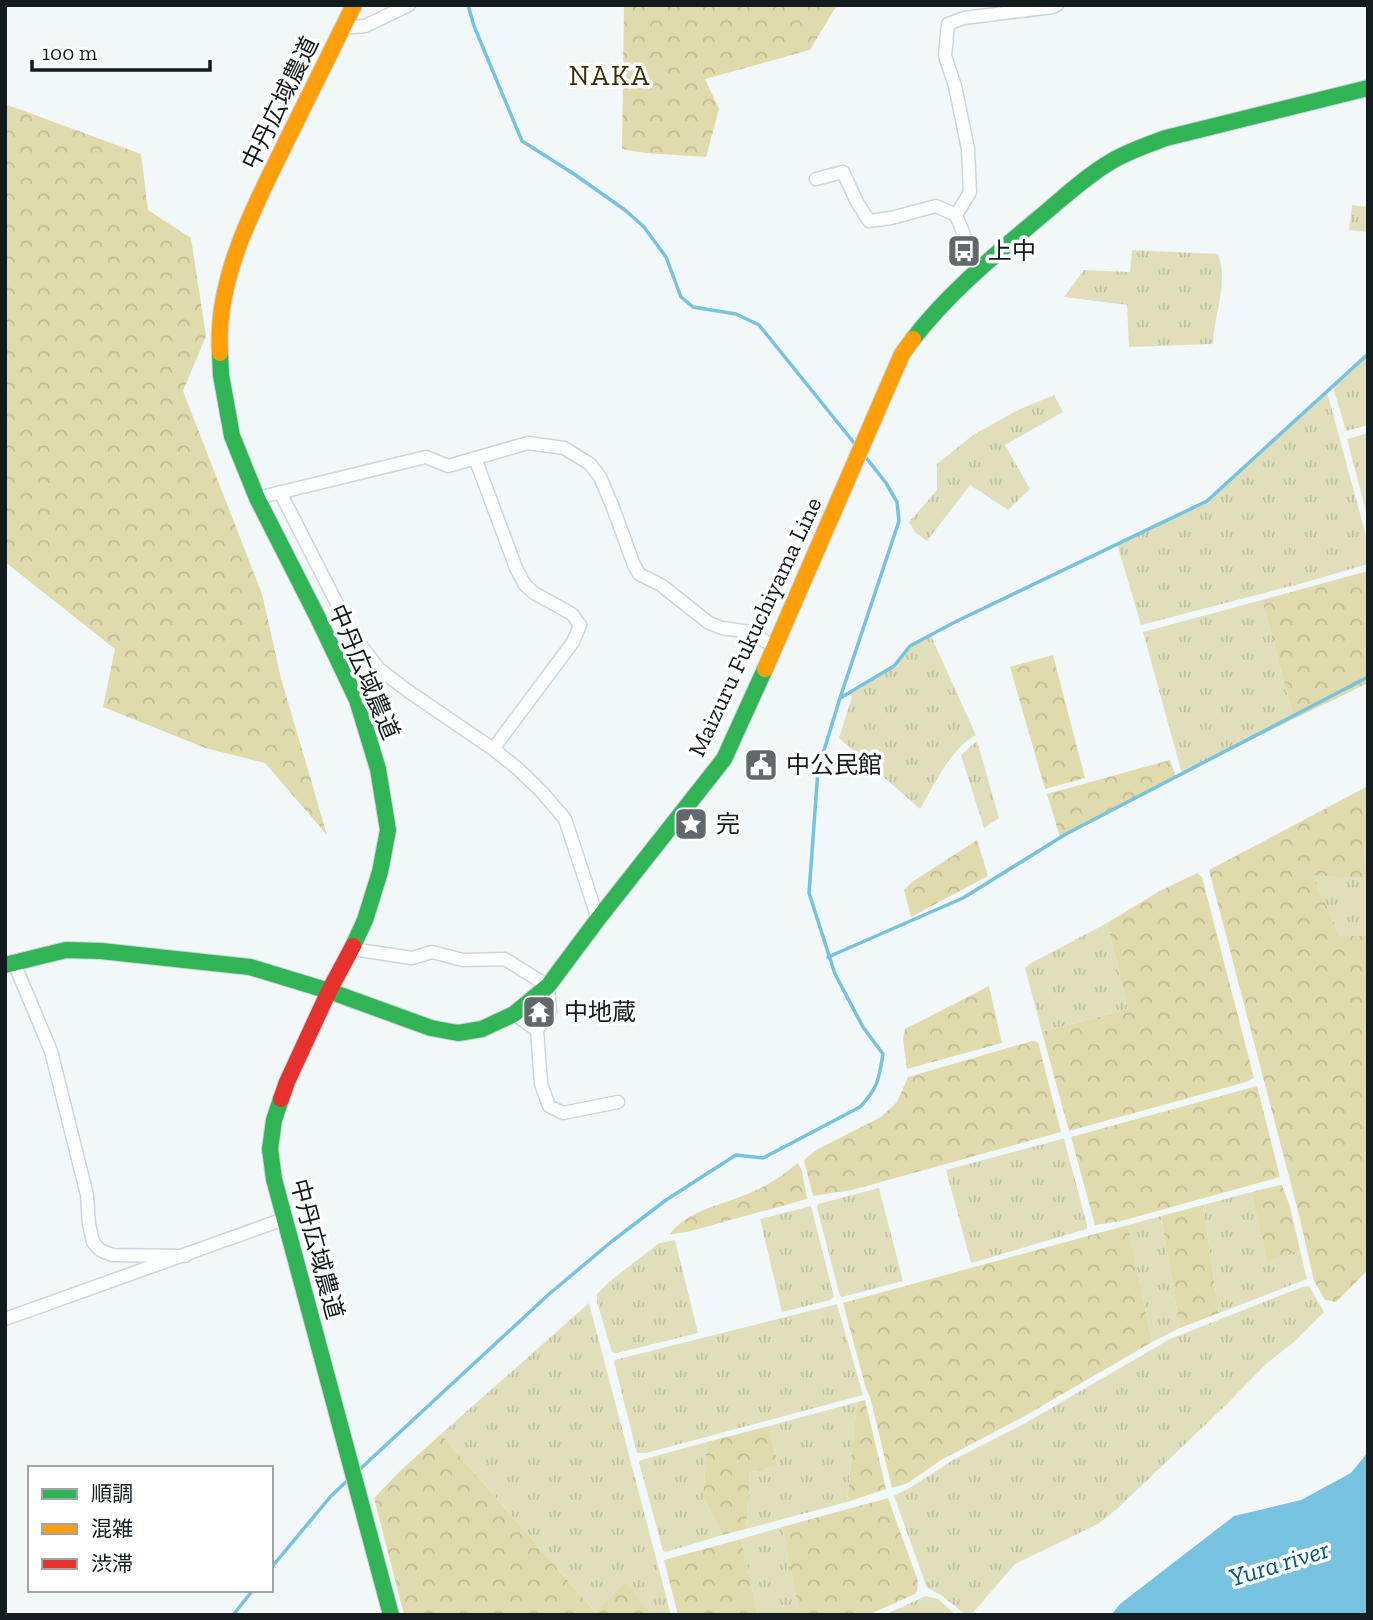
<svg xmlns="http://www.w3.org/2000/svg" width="1373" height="1620" font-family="'Zilla Slab','Noto Sans JP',serif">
  <defs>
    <pattern id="grass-tufts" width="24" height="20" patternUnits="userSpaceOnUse" patternTransform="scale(1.75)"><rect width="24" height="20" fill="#e1dfbb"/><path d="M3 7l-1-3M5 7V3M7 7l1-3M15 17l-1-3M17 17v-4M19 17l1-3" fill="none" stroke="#c0bfa0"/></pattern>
    <pattern id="forest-crowns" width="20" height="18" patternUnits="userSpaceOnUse" patternTransform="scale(1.75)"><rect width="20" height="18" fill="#e0dbac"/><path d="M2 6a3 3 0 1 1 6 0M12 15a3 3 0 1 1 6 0" fill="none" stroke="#bfbb94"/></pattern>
  </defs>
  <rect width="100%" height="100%" fill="#f2f8fa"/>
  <path fill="url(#grass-tufts)" d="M 1352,205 L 1368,207 L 1368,232 L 1349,230 Z
    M 1132,250 L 1218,254 C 1229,284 1214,313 1213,344 L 1129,347 L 1127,305 L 1064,297 L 1084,270 L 1130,272 Z
    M 1368,355 L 1368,425 L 1346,431 L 1333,387 Z
    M 1327,392 L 1368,543 L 1368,564 L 1303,583 L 1141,625 L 1117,544 L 1208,501 Z
    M 1054,395 L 1063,412 L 1005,445 L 1030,489 L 1008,510 L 970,485 L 927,541 L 916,533 L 909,522 L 937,490 L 937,464 L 973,435 L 1020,409 Z
    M 1368,433 L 1368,519 L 1347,439 Z
    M 1262,600 L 1294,719 L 1182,774 L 1143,632 Z
    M 931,636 L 976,735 C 949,750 935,784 920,809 L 839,738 L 852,697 L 851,694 L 895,667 L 911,647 Z
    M 977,741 L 999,818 L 984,828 L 961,755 Z
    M 1368,846 L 1368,936 L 1340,936 L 1311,874 L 1366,879 L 1361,847 Z
    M 1107,923 L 1128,1009 L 1042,1032 L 1025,968 L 1031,963 Z
    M 1062,1139 L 1064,1139 L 1087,1225 L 1087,1229 L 971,1263 L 946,1170 Z
    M 879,1188 L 903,1281 L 842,1297 L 840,1296 L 817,1208 L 818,1204 Z
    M 1251,1192 L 1267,1259 L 1300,1250 L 1307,1279 L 1219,1313 L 1203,1205 Z
    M 811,1206 L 834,1297 L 830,1300 L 782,1312 L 760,1219 Z
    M 1161,1216 L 1180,1328 L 1152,1342 L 1128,1225 Z
    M 675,1240 L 698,1333 L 617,1353 L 612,1352 L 597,1302 L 597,1294 L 609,1282 L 659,1243 Z
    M 1309,1286 L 1324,1312 L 1294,1342 L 1266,1364 L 1227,1404 L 1117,1509 L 1098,1524 L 1015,1564 L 971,1615 L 966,1615 L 941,1595 L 927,1588 L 894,1496 L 911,1487 L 953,1460 L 1022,1425 L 1170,1339 L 1302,1287 Z
    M 589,1303 L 671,1615 L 652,1615 L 625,1583 L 597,1614 L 441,1434 Z
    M 837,1304 L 863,1395 L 646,1453 L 637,1453 L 614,1362 L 615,1360 Z
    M 857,1402 L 847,1502 L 746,1529 L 750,1472 L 778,1466 L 769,1426 Z
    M 707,1442 L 703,1497 L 723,1535 L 666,1552 L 663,1551 L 639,1462 L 641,1460 Z
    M 782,1527 L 800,1615 L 758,1615 L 741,1539 Z
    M 926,1596 L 938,1599 L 956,1615 L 884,1615 Z"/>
  <path fill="url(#forest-crowns)" d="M 624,5 L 837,5 L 810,50 L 705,79 L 719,109 L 706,157 L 645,153 L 622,149 Z
    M 5,104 L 141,154 L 148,210 L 191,238 L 206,336 L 183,391 L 262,594 L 281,678 L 327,835 L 265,763 L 205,748 L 103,707 L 115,649 L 5,562 Z
    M 1368,571 L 1368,683 L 1294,719 L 1262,600 Z
    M 1053,655 L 1085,778 L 1045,789 L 1010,667 Z
    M 1170,760 L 1176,777 L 1060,837 L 1047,794 Z
    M 1368,786 L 1368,846 L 1362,847 L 1367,879 L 1312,875 L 1340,936 L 1368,936 L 1368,1270 L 1336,1302 L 1325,1300 L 1314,1281 L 1300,1219 L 1209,870 Z
    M 977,840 L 988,876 L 911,917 L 904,890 L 912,882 Z
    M 1197,873 L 1202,877 L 1254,1078 L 1246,1082 L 1069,1131 L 1042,1032 L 1128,1009 L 1107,923 L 1158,892 Z
    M 989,986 L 1002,1043 L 907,1069 L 903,1039 L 905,1029 Z
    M 1032,1041 L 1038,1042 L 1061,1132 L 852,1190 L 813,1196 L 804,1161 L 806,1158 L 818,1149 L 881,1117 L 897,1102 L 908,1077 Z
    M 1257,1086 L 1280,1177 L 1121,1221 L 1095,1225 L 1071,1137 Z
    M 798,1163 L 802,1171 L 807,1199 L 687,1232 L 670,1234 C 687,1210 726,1204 752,1192 C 769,1185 784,1174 798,1163 Z
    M 1280,1185 L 1282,1185 L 1290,1207 L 1300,1250 L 1267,1260 L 1251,1192 Z
    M 1203,1205 L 1219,1313 L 1180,1328 L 1161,1216 Z
    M 1128,1225 L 1152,1342 L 1023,1417 L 941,1460 L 908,1483 L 892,1488 L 870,1397 L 866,1389 L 843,1303 Z
    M 865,1400 L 886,1489 L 847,1502 L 857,1402 Z
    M 769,1426 L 778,1466 L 750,1472 L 746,1529 L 723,1535 L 703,1497 L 707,1442 Z
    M 441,1434 L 596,1613 L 625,1582 L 652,1615 L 404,1615 L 374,1498 L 400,1471 Z
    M 888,1498 L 918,1581 L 917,1591 L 915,1594 L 868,1615 L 800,1615 L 782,1527 Z
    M 741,1539 L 758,1615 L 678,1615 L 664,1560 Z"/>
  <path fill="#77c2df" d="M 1368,1452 L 1368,1615 L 1111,1615 L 1120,1604 L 1234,1516 L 1301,1500 L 1351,1473 Z"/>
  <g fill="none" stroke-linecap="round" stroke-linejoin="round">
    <path stroke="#77c2df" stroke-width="3.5" d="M 468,5 L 474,26 L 522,141 L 574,174 L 625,210 L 644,227 L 666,257 L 681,297 L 693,307 L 736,314 L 759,325 L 855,444
      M 842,697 L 894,666 L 910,646 L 955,622 L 1207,501 L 1368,354
      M 828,957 L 963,898 L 1066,834 L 1368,677
      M 359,1470 L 548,1295 L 611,1242 L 666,1200 L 736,1155 L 763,1158 L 860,1107 C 878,1088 879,1079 883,1054 L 863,1027 L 835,974 L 809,893 L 818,770 L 840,698 L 899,521 L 897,502 L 886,483 L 864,455
      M 271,1568 L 331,1496 L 348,1480
      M 233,1615 L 253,1590"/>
    <defs>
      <path id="street" d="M 343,28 L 365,26 L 409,5
        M 816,179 L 843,172 L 857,202 L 869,221 L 891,218 L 936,206 L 956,215 L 978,270
        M 956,215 L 970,192 L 968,149 L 955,86 L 945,56 L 948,24 L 964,18 L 1053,7 L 1057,5
        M 475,458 L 516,568 L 525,585 L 534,593 L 572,614 L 580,625 L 573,642 L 493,749
        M 280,492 L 353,635 L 379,669 L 408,691 L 493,749 L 517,768 L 541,791 L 565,819 L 598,919
        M 257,498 L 426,457 L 448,466 L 528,443 L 564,448 L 590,464 L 600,477 L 612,505 L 634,565 L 639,574 L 661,585 L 709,623 L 722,628 L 750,632 L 775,647
        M 352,949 L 412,958 L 432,952 L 463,960 L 505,959 L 548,986 L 550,1011 L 537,1030
        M 14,963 L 51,1051 L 87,1195 L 89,1224 L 93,1242 L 100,1250 L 112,1255 L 185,1256
        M 514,1014 L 537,1030 L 541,1084 L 549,1106 L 563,1113 L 618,1102
        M 5,1319 L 284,1219"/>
      <path id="fast" d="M 913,339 C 949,292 995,255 1040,217 C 1063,198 1086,176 1112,161 C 1129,151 1147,145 1166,138 L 1368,88
        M 220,353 L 221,375 L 232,436 L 257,498 L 318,618 L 357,700 L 378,769 L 388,830 L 380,872 L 365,920 L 353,946
        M 5,965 L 66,950 L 101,951 L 250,967 L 329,991 L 431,1028 L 458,1033 L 482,1029 L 514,1014 L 548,986 L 598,919 L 724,759 L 765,669
        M 281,1099 L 274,1120 L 270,1149 L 274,1179 L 391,1615"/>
      <path id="slow" d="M 220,353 C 215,278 255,206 287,140 C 309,95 332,50 354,5
        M 765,669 L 902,354 L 913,339"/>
      <path id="jam" d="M 281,1099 L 287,1082 L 329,991 L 353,946"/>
    </defs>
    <use href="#street" stroke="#ced5d8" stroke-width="15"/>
    <use href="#fast" stroke="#ced5d8" stroke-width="18"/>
    <use href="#slow" stroke="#ced5d8" stroke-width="18"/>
    <use href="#jam" stroke="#ced5d8" stroke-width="18"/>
    <use href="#street" stroke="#fdfefe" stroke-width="12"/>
    <use href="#fast" stroke="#30b455" stroke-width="16"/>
    <use href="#slow" stroke="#ff9f0a" stroke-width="16"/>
    <use href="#jam" stroke="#e5322d" stroke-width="16"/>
  </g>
  <defs>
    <symbol id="bus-square" viewBox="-11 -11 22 22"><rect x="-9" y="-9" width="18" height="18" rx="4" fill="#60686b" stroke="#fff"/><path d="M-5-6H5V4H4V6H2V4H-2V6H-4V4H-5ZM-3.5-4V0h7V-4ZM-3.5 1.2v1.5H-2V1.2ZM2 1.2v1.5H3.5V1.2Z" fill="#fff"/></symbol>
    <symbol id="civic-square" viewBox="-11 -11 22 22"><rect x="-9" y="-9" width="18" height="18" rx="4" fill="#60686b" stroke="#fff"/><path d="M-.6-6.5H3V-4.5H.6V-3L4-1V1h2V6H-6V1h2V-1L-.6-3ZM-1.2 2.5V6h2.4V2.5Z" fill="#fff"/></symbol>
    <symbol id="sight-square" viewBox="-11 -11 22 22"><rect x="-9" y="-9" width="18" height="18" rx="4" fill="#60686b" stroke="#fff"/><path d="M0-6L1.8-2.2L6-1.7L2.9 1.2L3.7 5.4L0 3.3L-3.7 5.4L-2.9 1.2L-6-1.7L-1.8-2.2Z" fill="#fff"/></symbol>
    <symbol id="temple-square" viewBox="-11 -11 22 22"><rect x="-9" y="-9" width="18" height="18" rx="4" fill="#60686b" stroke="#fff"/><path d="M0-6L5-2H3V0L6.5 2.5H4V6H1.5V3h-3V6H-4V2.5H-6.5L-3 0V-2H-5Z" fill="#fff"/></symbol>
  </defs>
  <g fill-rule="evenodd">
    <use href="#bus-square" x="945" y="232" width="38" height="38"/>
    <use href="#civic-square" x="742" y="746" width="38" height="38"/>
    <use href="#sight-square" x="672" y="805" width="38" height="38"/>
    <use href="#temple-square" x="520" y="993" width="38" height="38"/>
  </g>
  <g text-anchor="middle" stroke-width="7" stroke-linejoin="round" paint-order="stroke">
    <g font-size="24" fill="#121b1e" stroke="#fff">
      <text transform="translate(280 103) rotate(-64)" y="8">中丹広域農道</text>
      <text transform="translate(755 627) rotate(-65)" y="8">Maizuru Fukuchiyama Line</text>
      <text transform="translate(364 672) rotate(67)" y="8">中丹広域農道</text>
      <text transform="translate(317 1249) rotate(75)" y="8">中丹広域農道</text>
    </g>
    <g font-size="24" fill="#121b1e" stroke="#fff" text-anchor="start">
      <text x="988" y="259">上中</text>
      <text x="786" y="773">中公民館</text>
      <text x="716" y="832">完</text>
      <text x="564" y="1020">中地蔵</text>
    </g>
    <g font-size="26" font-style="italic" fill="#005a76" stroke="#fff">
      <text transform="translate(1279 1563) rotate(-17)" y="9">Yura river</text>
    </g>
    <g font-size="28" letter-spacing="2" fill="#363004" stroke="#fff">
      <text x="610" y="85">NAKA</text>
    </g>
  </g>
  <rect width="1373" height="1620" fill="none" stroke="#121b1e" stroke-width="14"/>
  <rect x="28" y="1466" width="245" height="126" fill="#ffffff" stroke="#a0a4a5" stroke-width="2"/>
  <rect x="42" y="1489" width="35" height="10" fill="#30b455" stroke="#a0a4a5" stroke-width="2"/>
  <text x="91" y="1501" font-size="21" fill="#121b1e">順調</text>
  <rect x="42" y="1524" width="35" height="10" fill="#ff9f0a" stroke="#a0a4a5" stroke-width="2"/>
  <text x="91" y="1536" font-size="21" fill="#121b1e">混雑</text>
  <rect x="42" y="1559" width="35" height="10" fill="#e5322d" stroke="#a0a4a5" stroke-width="2"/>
  <text x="91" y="1571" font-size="21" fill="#121b1e">渋滞</text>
  <path d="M32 60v10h178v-10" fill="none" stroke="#121b1e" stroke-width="3.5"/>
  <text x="42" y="60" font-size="21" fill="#121b1e" stroke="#ffffff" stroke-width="5" paint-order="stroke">100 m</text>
</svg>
